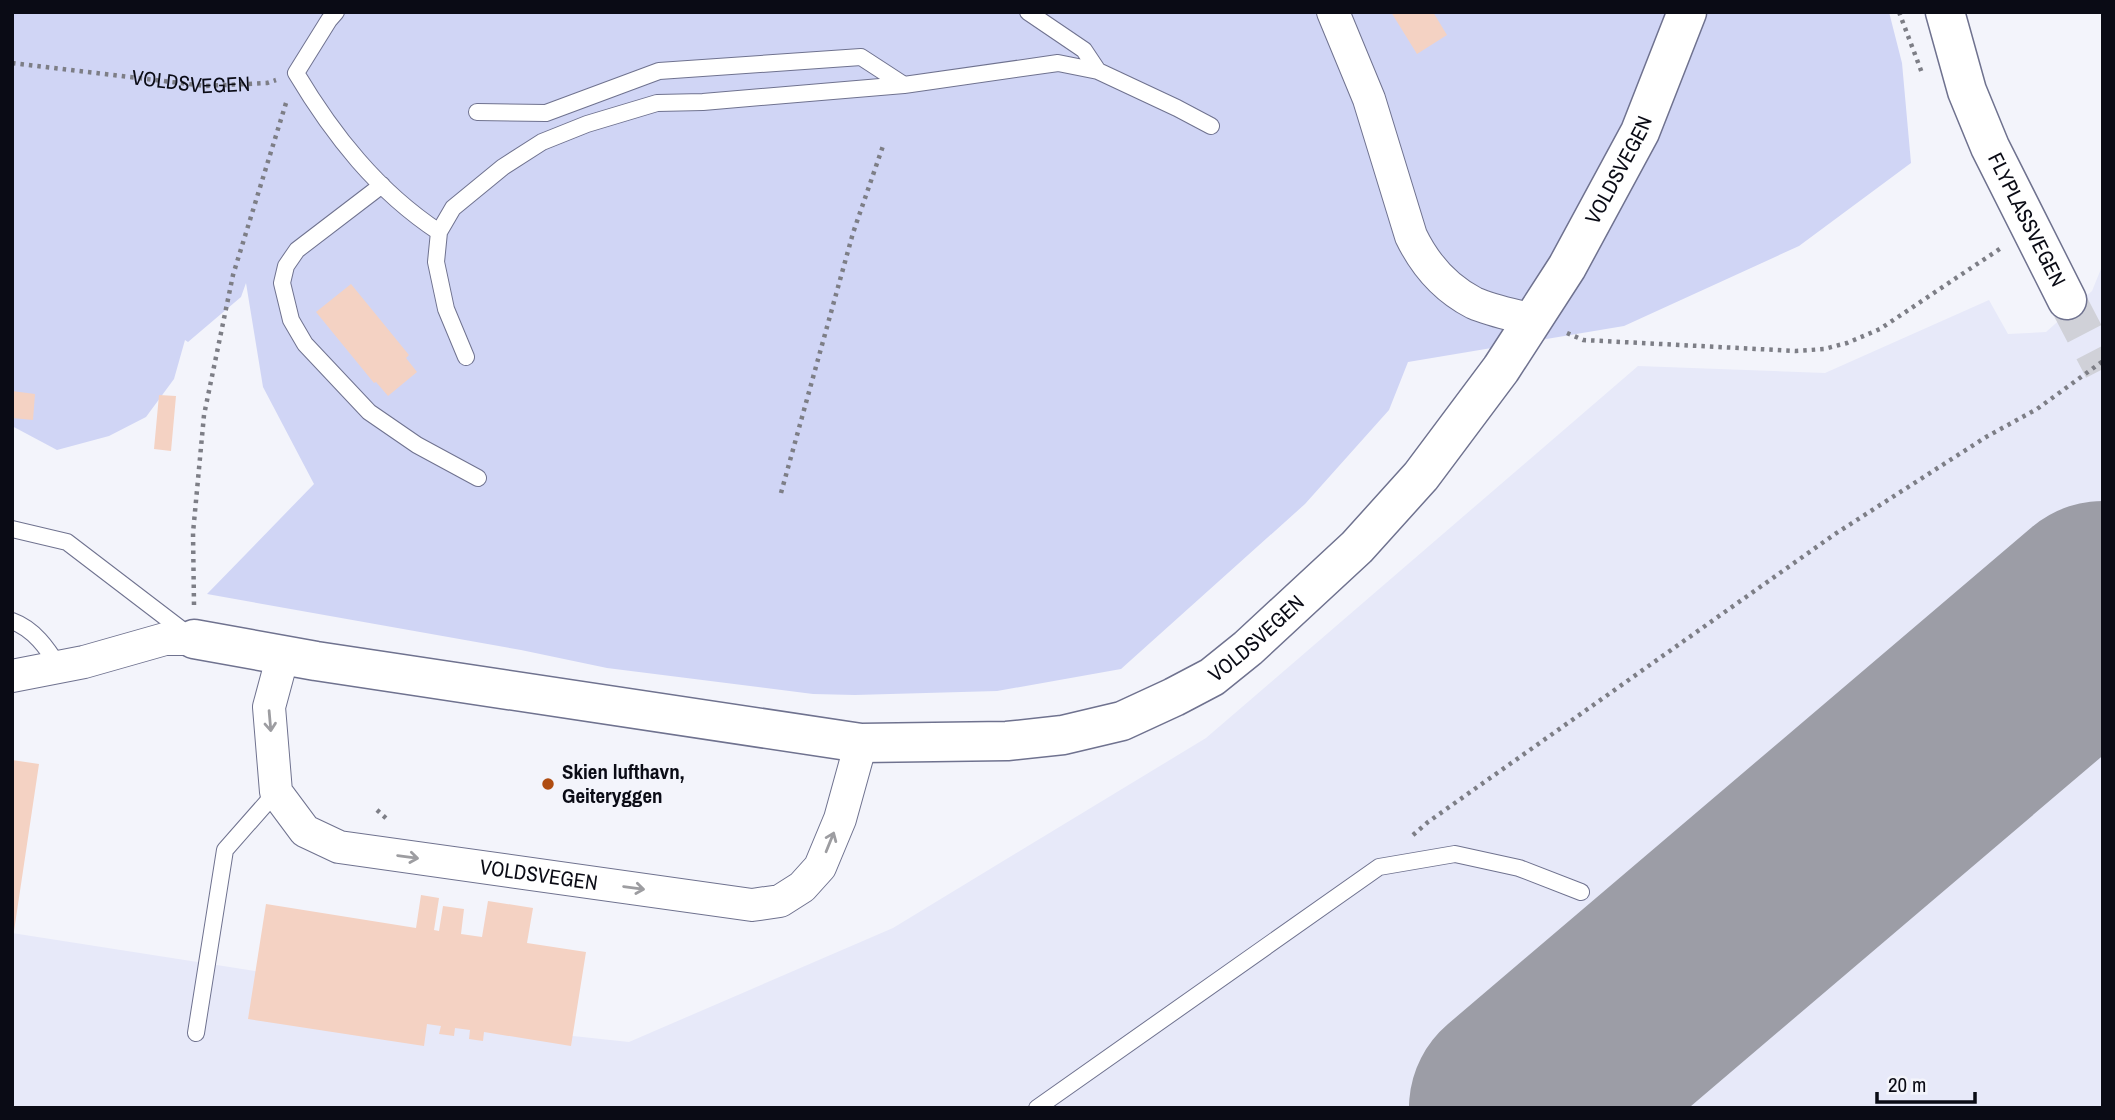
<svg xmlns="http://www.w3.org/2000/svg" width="2115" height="1120" font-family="'Archivo Narrow',sans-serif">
  <rect width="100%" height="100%" fill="#f3f4fb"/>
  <path fill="#e7e9f9" d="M 2103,264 L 2103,1108 L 12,1108 L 12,933 L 255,971 L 573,1036 L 629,1042 L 893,928 L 1206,738 L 1638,366 L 1825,373 L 1989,300 L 2008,334 L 2046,332 L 2092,291 Z"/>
  <path fill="#d0d5f5" d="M 12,12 L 1889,12 L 1902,63 L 1911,163 L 1799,246 L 1624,326 L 1408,362 L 1389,410 L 1305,504 L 1121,669 L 997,691 L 855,695 L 813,694 L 607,668 L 521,650 L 207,594 L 314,484 L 263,387 L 246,283 L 241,297 L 188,342 L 185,340 L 174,379 L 146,417 L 109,436 L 57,450 L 12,426 Z"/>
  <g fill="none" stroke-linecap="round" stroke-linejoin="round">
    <path stroke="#9c9da6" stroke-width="220" d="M 1519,1108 L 2103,611"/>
  </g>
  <path fill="#f4d2c3" d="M 1391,12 L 1433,12 L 1447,35 L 1417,54 Z
    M 351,284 L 409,355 L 406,358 L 417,372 L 388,396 L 376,382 L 374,383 L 316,312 Z
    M 12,391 L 35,394 L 33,420 L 12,418 Z
    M 159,395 L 176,396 L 171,451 L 154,449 Z
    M 12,760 L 39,764 L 14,931 L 12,931 Z
    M 421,895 L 439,898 L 434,930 L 439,931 L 443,906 L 464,909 L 461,934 L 482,937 L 488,901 L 533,908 L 527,943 L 586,952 L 571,1046 L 484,1032 L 483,1041 L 469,1039 L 470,1030 L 455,1028 L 454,1036 L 439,1034 L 441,1026 L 427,1024 L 424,1046 L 248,1019 L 266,904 L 416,928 Z"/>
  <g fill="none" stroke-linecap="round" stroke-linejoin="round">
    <path stroke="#d0d1d8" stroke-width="38" stroke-dasharray="38 19" stroke-linecap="butt" d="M 2067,300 L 2103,369"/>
    <defs>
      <path id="service" d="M 336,12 L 329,20 L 296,73 C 333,135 377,191 439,232
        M 1028,12 L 1084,50 L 1098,71
        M 477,112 L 546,113 L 659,71 L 861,57 L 904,85 L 1058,63 L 1098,71 L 1177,108 L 1211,126
        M 382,185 L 297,250 L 286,266 L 282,283 L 291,320 L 305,344 L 369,412 L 417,445 L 478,478
        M 466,357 L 446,309 L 436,262 L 439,232 L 453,208 L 503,167 L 542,142 L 587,124 L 657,103 L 703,102 L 904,85
        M 12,529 L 67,542 L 190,636
        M 12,621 C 34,629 47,648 59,667
        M 196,1033 L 225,850 L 276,792
        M 1037,1108 L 1379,867 L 1455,854 L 1519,868 L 1581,892"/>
      <g id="minor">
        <path d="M 1333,12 L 1369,99 L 1411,236 C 1425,265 1445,288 1474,303 C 1492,311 1514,315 1533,320"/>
        <path id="s2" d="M 283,655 L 269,707 L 276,792 L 305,831 L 339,847 L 752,905 L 780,901 L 802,887 L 820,867 L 840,819 L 861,743"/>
        <path d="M 12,676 L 84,662 L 165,639 L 194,639"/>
      </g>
      <g id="tertiary">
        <path id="s3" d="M 194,639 L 316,661 L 861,743 L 1007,741 L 1063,735 L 1122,721 L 1174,697 L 1212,677 L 1248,648 L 1357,547 L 1421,476 L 1501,369 L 1567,267 L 1640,132 L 1687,12"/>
      </g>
      <g id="secondary">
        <path id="s4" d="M 1945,12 L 1967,91 L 1990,147 L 2067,300"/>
      </g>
    </defs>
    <use href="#service" stroke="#6f728f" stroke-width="18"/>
    <use href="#minor" stroke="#6f728f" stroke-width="34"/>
    <use href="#tertiary" stroke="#6f728f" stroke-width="41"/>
    <use href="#secondary" stroke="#6f728f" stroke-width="41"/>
    <g stroke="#7d7e86" stroke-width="4.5" stroke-dasharray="3.5 5" stroke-linecap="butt">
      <path d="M 1899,12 L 1922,73"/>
      <path id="s1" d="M 12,63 L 205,86 L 267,83 L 276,80"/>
      <path d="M 1567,333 L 1583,340 L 1796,351 L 1824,349 L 1847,343 L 1880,329 L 2001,248"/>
      <path d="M 781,493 L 853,233 L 884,143"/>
      <path d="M 194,605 L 193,533 L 204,415 L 233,275 L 286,103"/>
      <path d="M 377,810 L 388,820"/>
      <path d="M 1413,835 L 1428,822 L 1835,534 L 1986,437 L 2037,409 L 2103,361"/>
    </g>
    <use href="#service" stroke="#fff" stroke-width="16"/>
    <use href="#minor" stroke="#fff" stroke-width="32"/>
    <use href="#tertiary" stroke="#fff" stroke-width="38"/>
    <use href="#secondary" stroke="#fff" stroke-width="38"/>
  </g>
  <defs><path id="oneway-shaft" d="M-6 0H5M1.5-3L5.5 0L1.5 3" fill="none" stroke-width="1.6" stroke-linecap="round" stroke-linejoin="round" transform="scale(1.75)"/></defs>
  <g stroke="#9d9da1">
    <use href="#oneway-shaft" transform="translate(270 721) rotate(85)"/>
    <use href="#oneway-shaft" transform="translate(830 842) rotate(-68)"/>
    <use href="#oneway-shaft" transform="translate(408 857) rotate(8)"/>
    <use href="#oneway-shaft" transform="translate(634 888) rotate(8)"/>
  </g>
  <circle fill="#af4c11" stroke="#f3f4fb" stroke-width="2.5" cx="548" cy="784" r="7"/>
  <g text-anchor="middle" stroke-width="7" stroke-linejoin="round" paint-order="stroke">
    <g font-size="21" fill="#0a0b15" stroke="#f3f4fb">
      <text dy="7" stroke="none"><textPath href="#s1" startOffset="180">VOLDSVEGEN</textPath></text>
      <text dy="7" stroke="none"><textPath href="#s3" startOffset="1694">VOLDSVEGEN</textPath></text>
      <text dy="7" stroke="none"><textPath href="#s4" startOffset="224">FLYPLASSVEGEN</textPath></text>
      <text dy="7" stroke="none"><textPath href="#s3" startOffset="1097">VOLDSVEGEN</textPath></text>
      <text dy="7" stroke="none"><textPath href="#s2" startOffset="427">VOLDSVEGEN</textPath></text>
    </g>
    <g font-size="21" font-weight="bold" fill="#0a0b15" stroke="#f3f4fb" text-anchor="start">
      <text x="562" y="779">Skien lufthavn,<tspan x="562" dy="24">Geiteryggen</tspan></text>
    </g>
  </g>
  <rect width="2115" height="1120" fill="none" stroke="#0a0b15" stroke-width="28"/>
  <path d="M1877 1092v10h98v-10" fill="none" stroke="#0a0b15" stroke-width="3.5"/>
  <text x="1888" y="1092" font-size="21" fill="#0a0b15" stroke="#f3f4fb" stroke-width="5" paint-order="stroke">20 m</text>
</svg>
